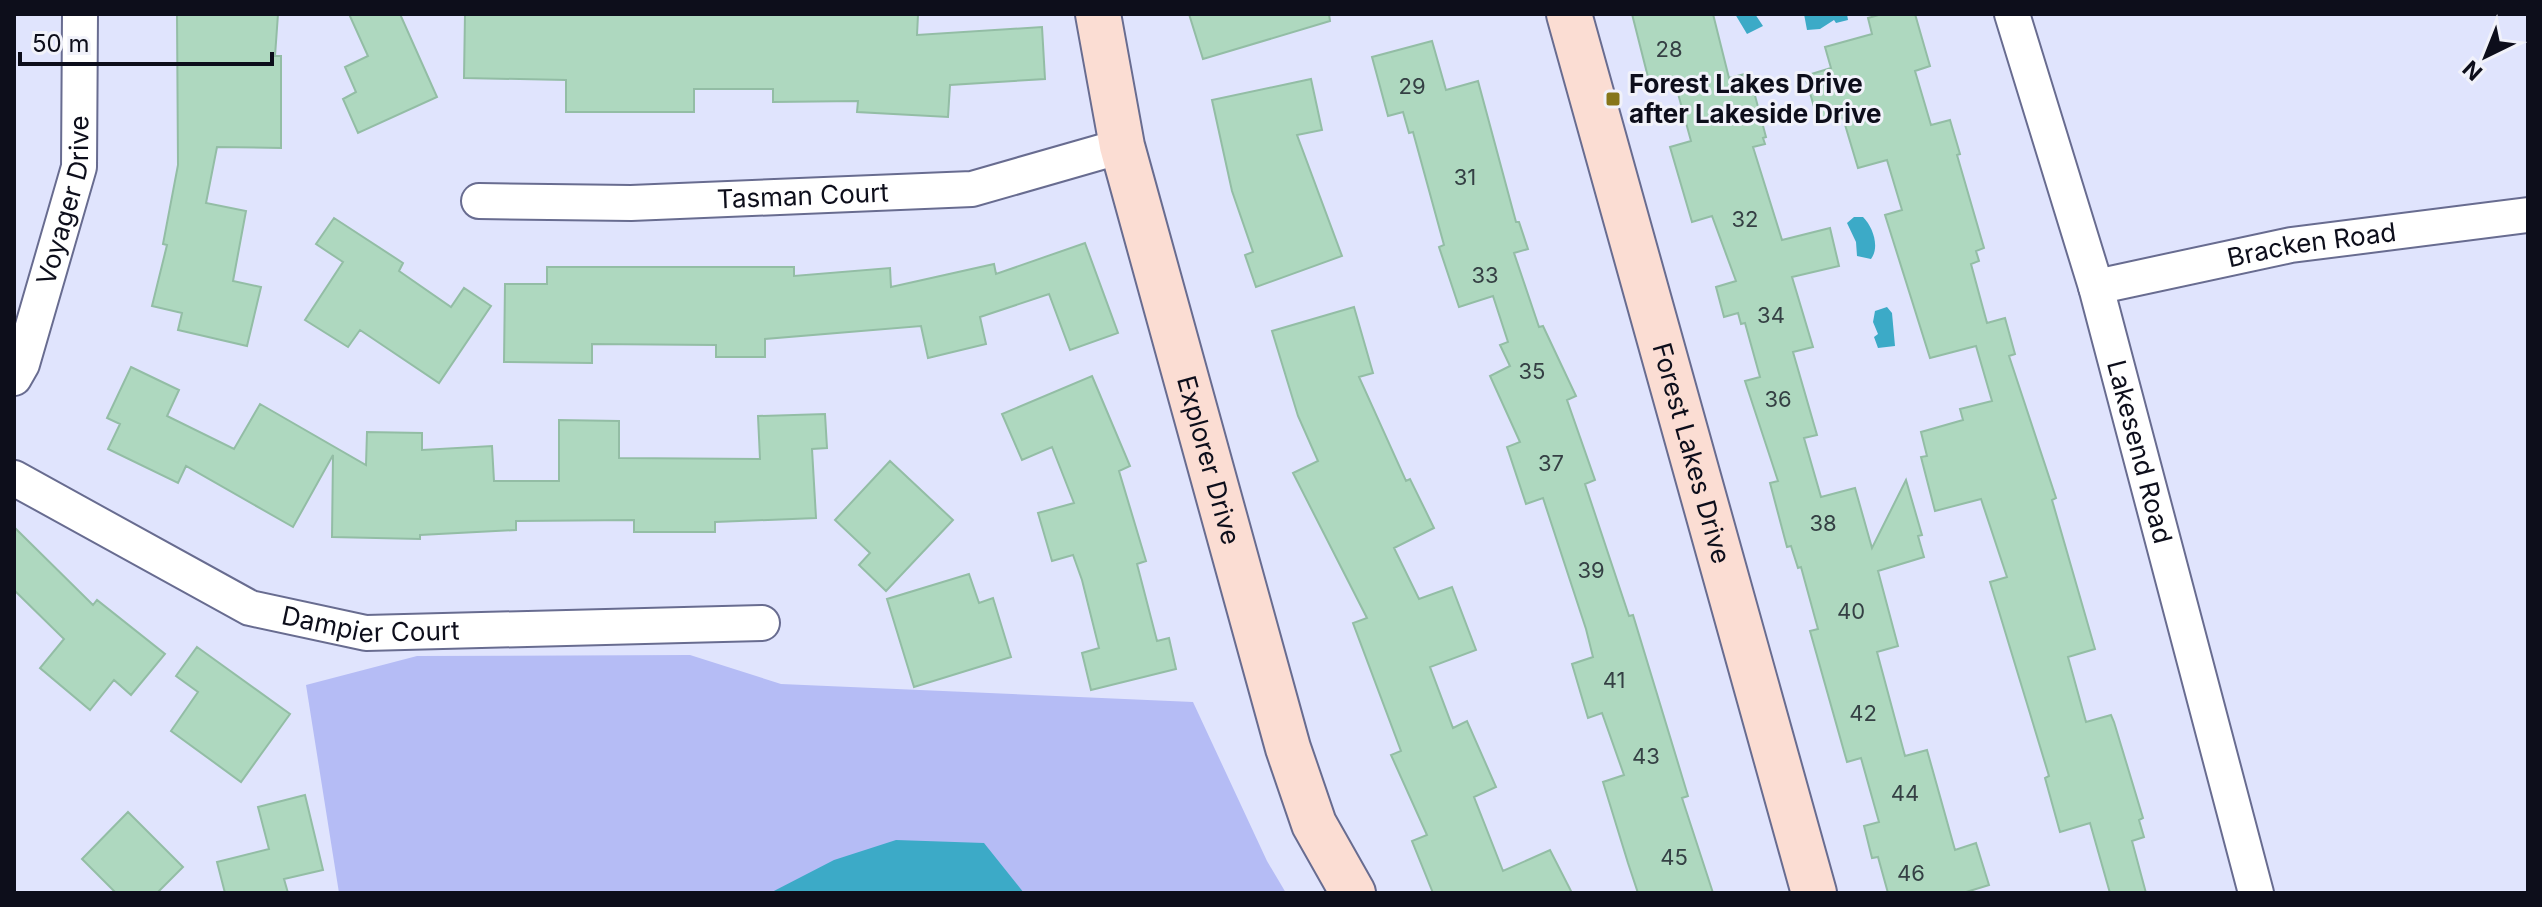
<svg xmlns="http://www.w3.org/2000/svg" width="2542" height="907" font-family="Inter,sans-serif">
  <rect width="100%" height="100%" fill="#e0e4fd"/>
  <path fill="#b5bcf5" d="M 690,655 L 781,684 L 1193,702 L 1267,861 L 1286,893 L 339,893 L 306,685 L 417,656 Z"/>
  <path fill="#3caac7" d="M 1735,14 L 1755,14 L 1763,26 L 1747,34 Z
    M 1804,14 L 1847,14 L 1848,20 L 1836,23 L 1834,20 L 1820,29 L 1807,30 Z
    M 1854,217 L 1863,217 C 1873,227 1880,247 1871,259 L 1857,256 L 1856,242 L 1847,223 Z
    M 1887,307 L 1892,313 L 1895,346 L 1878,348 L 1874,337 L 1878,334 L 1873,322 L 1875,311 Z
    M 896,840 L 984,843 L 1024,893 L 770,893 L 834,860 Z"/>
  <path fill="#aed8bf" stroke="#93bda5" stroke-width="2" d="M 177,14 L 278,14 L 275,56 L 281,56 L 281,148 L 217,147 L 206,203 L 246,211 L 233,281 L 261,287 L 247,346 L 178,330 L 182,313 L 152,306 L 167,245 L 163,244 L 178,165 Z
    M 349,14 L 400,14 L 437,97 L 358,133 L 343,99 L 356,92 L 345,67 L 368,56 Z
    M 465,14 L 892,14 L 918,15 L 917,35 L 1042,27 L 1045,79 L 950,85 L 948,117 L 857,112 L 858,101 L 773,102 L 773,89 L 694,89 L 694,112 L 566,112 L 566,80 L 464,78 Z
    M 1189,14 L 1329,14 L 1330,21 L 1203,59 Z
    M 1632,14 L 1713,14 L 1729,78 L 1749,73 L 1766,137 L 1763,138 L 1765,144 L 1753,147 L 1782,240 L 1830,228 L 1839,266 L 1792,277 L 1813,347 L 1793,352 L 1817,435 L 1804,438 L 1821,497 L 1855,488 L 1872,548 L 1906,480 L 1922,535 L 1918,536 L 1924,557 L 1878,571 L 1898,646 L 1877,652 L 1905,756 L 1927,750 L 1955,850 L 1976,843 L 1989,885 L 1963,893 L 1888,893 L 1878,857 L 1872,858 L 1864,826 L 1879,822 L 1861,758 L 1847,762 L 1810,631 L 1818,629 L 1801,567 L 1798,568 L 1791,546 L 1787,547 L 1770,483 L 1778,481 L 1745,381 L 1760,377 L 1745,323 L 1741,324 L 1738,313 L 1724,317 L 1716,287 L 1736,281 L 1712,216 L 1692,222 L 1670,147 L 1691,141 L 1674,79 L 1650,85 Z
    M 1882,14 L 1915,14 L 1930,66 L 1915,71 L 1931,125 L 1950,120 L 1960,154 L 1957,155 L 1984,248 L 1976,251 L 1979,261 L 1971,264 L 1987,323 L 2005,318 L 2015,354 L 2009,356 L 2056,498 L 2052,500 L 2095,649 L 2068,657 L 2086,722 L 2111,715 L 2114,722 L 2143,818 L 2139,820 L 2144,837 L 2132,841 L 2146,893 L 2110,893 L 2090,823 L 2060,832 L 2045,778 L 2049,776 L 1990,582 L 2007,577 L 1981,499 L 1935,511 L 1921,457 L 1927,456 L 1921,432 L 1963,420 L 1960,409 L 1992,401 L 1976,346 L 1930,358 L 1885,215 L 1902,210 L 1887,160 L 1858,168 L 1843,118 L 1819,124 L 1805,76 L 1831,68 L 1825,47 L 1872,34 L 1868,18 Z
    M 1432,41 L 1446,90 L 1478,81 L 1516,222 L 1519,222 L 1528,249 L 1514,253 L 1539,327 L 1543,326 L 1576,396 L 1567,400 L 1595,480 L 1585,484 L 1629,616 L 1633,615 L 1688,796 L 1682,798 L 1713,893 L 1638,893 L 1628,863 L 1603,782 L 1624,775 L 1602,713 L 1588,718 L 1572,664 L 1593,657 L 1586,629 L 1543,498 L 1526,504 L 1507,447 L 1520,442 L 1490,376 L 1510,366 L 1500,345 L 1508,342 L 1493,296 L 1459,307 L 1439,247 L 1444,245 L 1413,132 L 1409,133 L 1403,112 L 1388,116 L 1372,57 Z
    M 1311,79 L 1322,130 L 1297,135 L 1342,256 L 1256,287 L 1245,255 L 1253,252 L 1232,191 L 1212,100 Z
    M 334,218 L 403,263 L 399,271 L 451,307 L 464,288 L 491,306 L 439,383 L 360,330 L 348,347 L 305,320 L 343,262 L 316,244 Z
    M 1085,243 L 1118,333 L 1070,350 L 1049,294 L 980,317 L 986,344 L 928,358 L 921,326 L 765,339 L 765,357 L 716,357 L 716,345 L 592,344 L 592,363 L 504,362 L 505,284 L 547,284 L 547,267 L 794,267 L 794,276 L 890,268 L 891,287 L 994,264 L 996,274 Z
    M 1354,307 L 1373,373 L 1359,377 L 1406,481 L 1410,479 L 1434,528 L 1394,548 L 1419,599 L 1452,587 L 1476,650 L 1430,667 L 1453,728 L 1467,721 L 1496,787 L 1474,797 L 1503,871 L 1550,850 L 1572,893 L 1433,893 L 1412,841 L 1427,835 L 1391,755 L 1401,751 L 1353,623 L 1367,618 L 1293,473 L 1318,461 L 1298,416 L 1272,331 Z
    M 131,367 L 179,390 L 167,416 L 234,449 L 260,404 L 366,465 L 367,432 L 422,433 L 422,450 L 492,446 L 494,481 L 559,481 L 559,420 L 619,421 L 619,458 L 760,459 L 758,416 L 825,414 L 827,448 L 812,449 L 816,518 L 715,522 L 715,532 L 634,532 L 634,520 L 516,521 L 516,530 L 420,535 L 420,539 L 332,537 L 333,455 L 293,527 L 186,466 L 178,483 L 108,449 L 120,424 L 107,418 Z
    M 1092,376 L 1130,466 L 1119,471 L 1146,561 L 1137,564 L 1157,641 L 1169,638 L 1176,669 L 1091,690 L 1082,653 L 1099,648 L 1082,580 L 1073,555 L 1052,561 L 1038,513 L 1074,503 L 1052,447 L 1022,460 L 1002,414 Z
    M 890,461 L 953,520 L 886,591 L 859,565 L 870,553 L 835,520 Z
    M 14,527 L 93,605 L 97,600 L 165,654 L 131,695 L 114,680 L 90,710 L 40,668 L 64,639 L 14,590 Z
    M 969,574 L 979,603 L 993,598 L 1011,657 L 914,687 L 887,599 Z
    M 197,647 L 290,714 L 241,782 L 171,731 L 198,692 L 176,676 Z
    M 305,795 L 323,870 L 284,879 L 288,893 L 225,893 L 217,862 L 269,849 L 258,807 Z
    M 128,812 L 183,867 L 157,893 L 116,893 L 82,859 Z"/>
  <g fill="none" stroke-linecap="round" stroke-linejoin="round">
    <defs>
      <g id="street">
        <path id="s1" d="M 2012,14 L 2096,287 L 2256,893"/>
        <path id="s2" d="M 479,201 L 631,203 L 972,189 L 1122,146"/>
        <path id="s3" d="M 2096,287 L 2291,245 L 2528,215"/>
        <path id="s4" d="M 14,378 L 22,364 L 79,167 L 80,14"/>
        <path id="s5" d="M 14,478 L 250,608 L 366,633 L 762,623"/>
      </g>
      <g id="secondary">
        <path id="s6" d="M 1098,14 L 1122,146 L 1288,748 L 1314,824 L 1353,893"/>
        <path id="s7" d="M 1569,14 L 1814,893"/>
      </g>
    </defs>
    <use href="#street" stroke="#686c90" stroke-width="38"/>
    <use href="#secondary" stroke="#686c90" stroke-width="48"/>
    <use href="#street" stroke="#fff" stroke-width="34"/>
    <use href="#secondary" stroke="#fbddd3" stroke-width="44"/>
  </g>
  <rect fill="#86761a" stroke="#f1f2fa" stroke-width="3" x="1605" y="91" width="16" height="16" rx="4"/>
  <g text-anchor="middle" stroke-width="6" stroke-linejoin="round" paint-order="stroke">
    <g font-size="22" fill="#354044">
      <text x="1669" y="57">28</text>
      <text x="1412" y="94">29</text>
      <text x="1465" y="185">31</text>
      <text x="1745" y="227">32</text>
      <text x="1485" y="283">33</text>
      <text x="1771" y="323">34</text>
      <text x="1532" y="379">35</text>
      <text x="1778" y="407">36</text>
      <text x="1551" y="471">37</text>
      <text x="1823" y="531">38</text>
      <text x="1591" y="578">39</text>
      <text x="1851" y="619">40</text>
      <text x="1614" y="688">41</text>
      <text x="1863" y="721">42</text>
      <text x="1646" y="764">43</text>
      <text x="1905" y="801">44</text>
      <text x="1674" y="865">45</text>
      <text x="1911" y="881">46</text>
    </g>
    <g font-size="26" font-weight="bold" fill="#0d0e1b" stroke="#f1f2fa" text-anchor="start">
      <text x="1629" y="93">Forest Lakes Drive<tspan x="1629" dy="30">after Lakeside Drive</tspan></text>
    </g>
    <g font-size="26" fill="#0d0e1b" stroke="#f1f2fa">
      <text dy="9" stroke="none"><textPath href="#s2" startOffset="324">Tasman Court</textPath></text>
      <text dy="9" stroke="none"><textPath href="#s4" startOffset="186">Voyager Drive</textPath></text>
      <text dy="9" stroke="none"><textPath href="#s3" startOffset="220">Bracken Road</textPath></text>
      <text dy="9" stroke="none"><textPath href="#s1" startOffset="456">Lakesend Road</textPath></text>
      <text dy="9" stroke="none"><textPath href="#s7" startOffset="456">Forest Lakes Drive</textPath></text>
      <text dy="9" stroke="none"><textPath href="#s6" startOffset="460">Explorer Drive</textPath></text>
      <text dy="9" stroke="none"><textPath href="#s5" startOffset="392">Dampier Court</textPath></text>
    </g>
  </g>
  <rect width="2542" height="907" fill="none" stroke="#0d0e1b" stroke-width="32"/>
  <g transform="translate(2486 56) rotate(223)" stroke="#f1f2fa" stroke-width="6" paint-order="stroke">
  <path d="M0-6L14 30L0 20L-14 30Z" fill="#0d0e1b"/>
  <text y="-12" font-size="22" font-weight="bold" text-anchor="middle" fill="#0d0e1b">N</text>
  </g>
  <path d="M20 52v12h252v-12" fill="none" stroke="#0d0e1b" stroke-width="4"/>
  <text x="32" y="52" font-size="24" fill="#0d0e1b" stroke="#f1f2fa" stroke-width="6" paint-order="stroke">50 m</text>
</svg>
